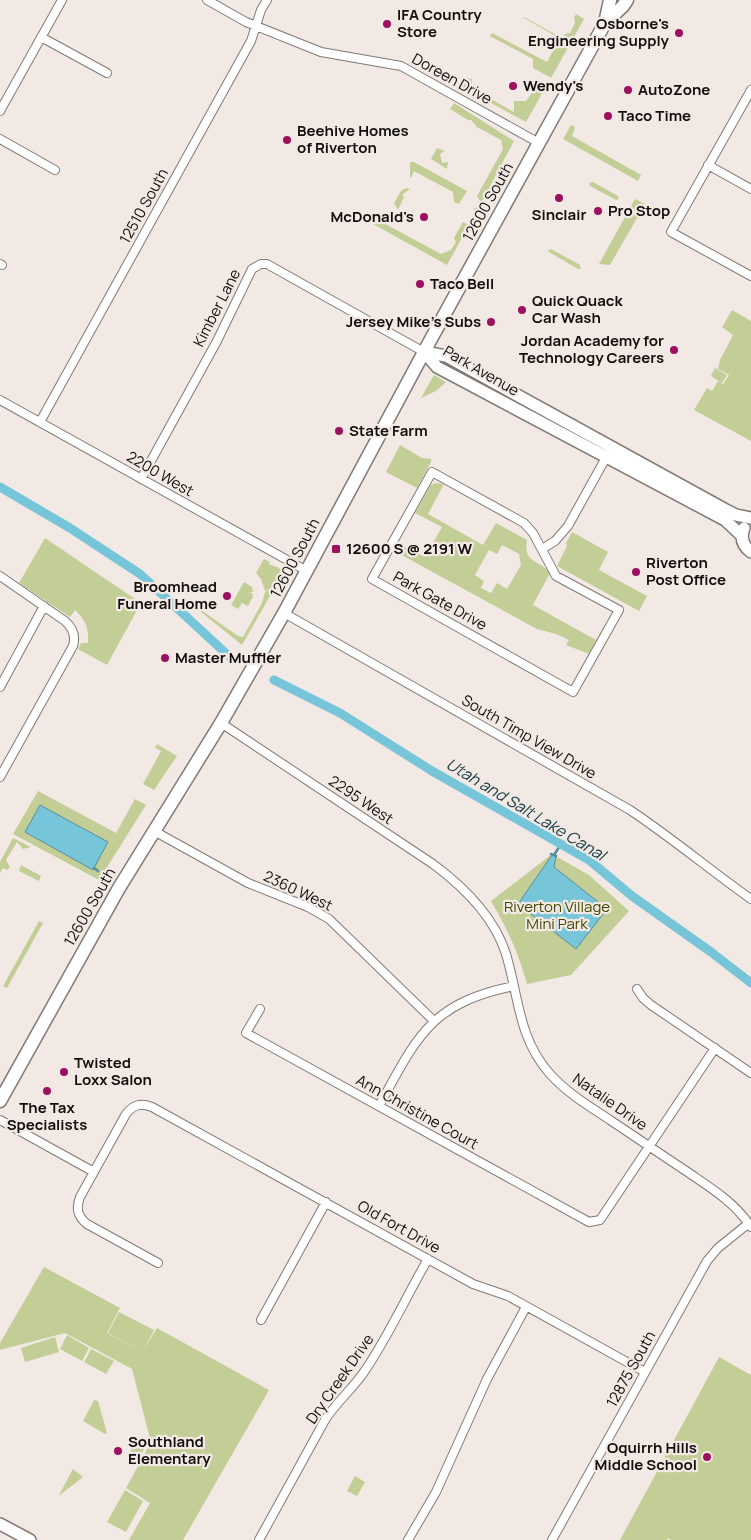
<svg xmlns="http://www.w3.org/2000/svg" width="751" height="1540" font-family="Manrope,sans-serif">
  <rect width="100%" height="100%" fill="#f3e9e4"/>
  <path fill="#c3ce97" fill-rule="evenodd" d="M 576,14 L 584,19 L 551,78 L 533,68 L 533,59 L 490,36 L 492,33 L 547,62 L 554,49 L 557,49 L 554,48 L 559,38 L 524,18 L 522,20 L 524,17 L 562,38 L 565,34 L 570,33 L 575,23 L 574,18 Z
    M 467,78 L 472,79 L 471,88 L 514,112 L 514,101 L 526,101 L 538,85 L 545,88 L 526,122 L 462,87 Z
    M 454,103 L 514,141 L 477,211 L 473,209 L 478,207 L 480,201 L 477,196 L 503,149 L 501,140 L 477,127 L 471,120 L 468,120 L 450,109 Z
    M 571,125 L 575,127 L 572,136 L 641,175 L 638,181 L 563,139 Z
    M 437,148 L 445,151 L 440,154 L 442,163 L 448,162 L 447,169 L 431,159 Z
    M 410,162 L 414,162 L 467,191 L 459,204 L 454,202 L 453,192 L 414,171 L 411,178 L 410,177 Z
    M 593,182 L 618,196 L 619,199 L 616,200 L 590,186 L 589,183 Z
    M 406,188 L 410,189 L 402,195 L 404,197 L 398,210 L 394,203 L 401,191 Z
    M 635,199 L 645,204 L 610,265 L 599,264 Z
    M 376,219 L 441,254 L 451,250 L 456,242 L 454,238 L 463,222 L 469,225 L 447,265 L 373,224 Z
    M 551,249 L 580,265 L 581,269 L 578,269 L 549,252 L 548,250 Z
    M 732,310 L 751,321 L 751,441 L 694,410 L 707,388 L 712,391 L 718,381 L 723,384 L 729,375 L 718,369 L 720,360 L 733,335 L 722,327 Z
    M 715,368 L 727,375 L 722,383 L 711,376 Z
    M 434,375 L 446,382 L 445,383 L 436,391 L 421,398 Z
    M 400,445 L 422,458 L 431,459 L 431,462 L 417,488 L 386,472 Z
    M 436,483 L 444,484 L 428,514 L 483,545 L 496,523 L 527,540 C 523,564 539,559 550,573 L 533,605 L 596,640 L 589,654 L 566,645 L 569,640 L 556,634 L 537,629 L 396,552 L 400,544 L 425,557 L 442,527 L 415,513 L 431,485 ZM 502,545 L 519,554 L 521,565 L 507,589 L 497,583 L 491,593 L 481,588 L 484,581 L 475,575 L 489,550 L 497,554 Z
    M 572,532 L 608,552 L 599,570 L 647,596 L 639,611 L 557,566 L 567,546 L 566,543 Z
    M 45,538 L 141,603 L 107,665 L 78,649 L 81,643 L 88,643 C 89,630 86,621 77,612 L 75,610 L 70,617 L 19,583 Z
    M 264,559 L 270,562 L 269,564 L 279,568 L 282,573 L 277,581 L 275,581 L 278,582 L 274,588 L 271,588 L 274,589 L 242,645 L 196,608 L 197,607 L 238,636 L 243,637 L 262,603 L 265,592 L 270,588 L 265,591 L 261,579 L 256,573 Z
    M 244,582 L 252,587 L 253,592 L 248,593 L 252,593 L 253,597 L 248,606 L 242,603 L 238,609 L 231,605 Z
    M 157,744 L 177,756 L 154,790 L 143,784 L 161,751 L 155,748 Z
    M 38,791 L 116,833 L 135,799 L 146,805 L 99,880 L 13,834 Z
    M 13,838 L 31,847 L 23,849 L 17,842 L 6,860 L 10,867 L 7,870 L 3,868 L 0,873 L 0,862 Z
    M 552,854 L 589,875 L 629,911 L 571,975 L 527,984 C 519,954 507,928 491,901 Z
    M 21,865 L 41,876 L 39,881 L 19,871 Z
    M 39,921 L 43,923 L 7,988 L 3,986 Z
    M 44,1267 L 120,1308 L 107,1333 L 142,1351 L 108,1333 L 119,1312 L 154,1330 L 144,1349 L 157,1328 L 269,1390 L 183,1540 L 129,1540 L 150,1503 L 126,1488 L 151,1442 L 132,1369 L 65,1333 L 0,1350 L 0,1343 Z
    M 67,1335 L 89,1348 L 82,1361 L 60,1349 Z
    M 55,1337 L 59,1352 L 25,1362 L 21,1348 Z
    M 91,1349 L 114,1361 L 106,1374 L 84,1362 Z
    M 719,1357 L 751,1375 L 751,1540 L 671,1540 L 668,1538 L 667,1540 L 620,1540 Z
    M 94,1400 L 98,1401 L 107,1433 L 105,1434 L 83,1421 Z
    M 139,1437 L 148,1442 L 137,1462 L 127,1457 Z
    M 73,1469 L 83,1477 L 60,1495 L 59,1495 Z
    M 355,1476 L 365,1482 L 357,1496 L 347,1491 Z
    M 125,1490 L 143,1501 L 126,1532 L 107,1522 Z"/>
  <path fill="#77c5d9" stroke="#588e9c" d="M 40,805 L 108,842 L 93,870 L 25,832 Z
    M 552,855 L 556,856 L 554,867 L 607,909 L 576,949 L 518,904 Z"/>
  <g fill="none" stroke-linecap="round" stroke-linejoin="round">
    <path stroke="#588e9c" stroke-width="2.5" d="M 551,854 L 556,856
      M 554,855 L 561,844
      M 94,868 L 98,871"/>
    <path stroke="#77c5d9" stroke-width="9" d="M 0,487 L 70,528 L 140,574 L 231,658
      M 274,680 L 340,713 L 432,771 L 589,860 L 632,896 L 711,952 L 751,983"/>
    <defs>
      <path id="street" d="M 207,0 L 246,22 L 321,52 L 401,66 L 539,143
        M 41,37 L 107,73
        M 751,90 L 671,232 L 751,276
        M 0,111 L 62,0
        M 0,139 L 55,170
        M 708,165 L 751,189
        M 0,264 L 2,265
        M 0,400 L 307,571
        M 40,422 L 251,41 L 261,10 L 267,0
        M 432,472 L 524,523 L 533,533 L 556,576 L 619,610 L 573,692 L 372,579 Z
        M 141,479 L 217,341 L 252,269 L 261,264 L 267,264 L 424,352
        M 542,549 L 555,541 L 568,526 L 608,454
        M 0,576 L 65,621 C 73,628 76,636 73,646 L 0,777
        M 284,613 L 630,810 C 672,838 710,870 751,899
        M 0,687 L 44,606
        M 221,723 L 433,864 C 464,887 494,916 506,954 C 519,997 518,1038 550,1074 C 567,1093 589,1106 610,1120 C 637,1138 664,1156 692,1175 C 714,1190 736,1204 751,1227
        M 154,831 L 248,883 L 308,907 L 329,919 L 434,1021
        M 637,989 L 643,998 L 651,1005 L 751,1073
        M 260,1009 L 246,1033 L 589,1222 L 600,1220 L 715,1048
        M 379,1106 C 417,1037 430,1003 514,986
        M 0,1120 L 94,1172
        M 158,1263 L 87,1224 C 77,1216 76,1208 80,1197 L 126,1114 C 134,1104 141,1103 152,1107 L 473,1284 L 508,1296 L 645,1372
        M 261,1320 L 326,1202
        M 259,1540 L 325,1420 C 337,1401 354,1388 366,1369 C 389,1335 407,1295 428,1259
        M 408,1540 L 436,1492 L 487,1379 L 526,1307
        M 552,1540 L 707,1261 L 718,1248 L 749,1223"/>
      <path id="secondary" d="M 424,352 L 446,356 L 726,510 L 736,515 L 751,518
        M 424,352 L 437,367 L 725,520 L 742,536
        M 744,528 C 740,538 743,546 751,552
        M 0,1524 L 30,1540"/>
      <path id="primary" d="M 605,23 L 623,6 L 627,0
        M 0,1101 L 119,888 L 221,723 L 284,613 L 431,339 L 605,23 L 610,0"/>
    </defs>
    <use href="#street" stroke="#817974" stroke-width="10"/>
    <use href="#secondary" stroke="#817974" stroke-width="14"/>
    <use href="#primary" stroke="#817974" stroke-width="15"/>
    <use href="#street" stroke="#fff" stroke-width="8"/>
    <use href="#secondary" stroke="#fff" stroke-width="11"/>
    <use href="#primary" stroke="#fff" stroke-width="12"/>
  </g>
  <g fill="#9c105f" stroke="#f3e9e4" stroke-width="2">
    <circle cx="387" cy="24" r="5"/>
    <circle cx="679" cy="33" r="5"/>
    <circle cx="513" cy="86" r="5"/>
    <circle cx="628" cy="90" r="5"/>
    <circle cx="608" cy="116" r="5"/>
    <circle cx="287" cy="140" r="5"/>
    <circle cx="559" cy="198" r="5"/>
    <circle cx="598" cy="211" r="5"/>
    <circle cx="424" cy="217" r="5"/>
    <circle cx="420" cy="284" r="5"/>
    <circle cx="522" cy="310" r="5"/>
    <circle cx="491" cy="322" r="5"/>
    <circle cx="674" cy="350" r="5"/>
    <circle cx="339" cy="431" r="5"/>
    <rect x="331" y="544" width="10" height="10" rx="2.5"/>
    <circle cx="636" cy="572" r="5"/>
    <circle cx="227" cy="596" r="5"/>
    <circle cx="165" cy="658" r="5"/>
    <circle cx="64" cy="1072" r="5"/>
    <circle cx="47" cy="1091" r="5"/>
    <circle cx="118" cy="1451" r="5"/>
    <circle cx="707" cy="1457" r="5"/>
  </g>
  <g text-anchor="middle" stroke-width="4.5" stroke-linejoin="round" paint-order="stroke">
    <g font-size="15" font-weight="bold" fill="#110e0c" stroke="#f3e9e4" text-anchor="start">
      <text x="397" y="20">IFA Country<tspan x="397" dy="17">Store</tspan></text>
      <text x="669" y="29" text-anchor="end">Osborne's<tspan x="669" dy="17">Engineering Supply</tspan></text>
      <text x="523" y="91">Wendy's</text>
      <text x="638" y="95">AutoZone</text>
      <text x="618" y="121">Taco Time</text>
      <text x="297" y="136">Beehive Homes<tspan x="297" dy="17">of Riverton</tspan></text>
      <text x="608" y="216">Pro Stop</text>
      <text x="559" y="220" text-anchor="middle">Sinclair</text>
      <text x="414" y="222" text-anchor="end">McDonald's</text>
      <text x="430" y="289">Taco Bell</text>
      <text x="532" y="306">Quick Quack<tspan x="532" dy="17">Car Wash</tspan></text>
      <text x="481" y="327" text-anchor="end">Jersey Mike's Subs</text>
      <text x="664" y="346" text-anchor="end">Jordan Academy for<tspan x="664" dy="17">Technology Careers</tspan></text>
      <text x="349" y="436">State Farm</text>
      <text x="346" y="554">12600 S @ 2191 W</text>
      <text x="646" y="568">Riverton<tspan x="646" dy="17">Post Office</tspan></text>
      <text x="217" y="592" text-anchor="end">Broomhead<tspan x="217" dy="17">Funeral Home</tspan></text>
      <text x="175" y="663">Master Muffler</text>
      <text x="74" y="1068">Twisted<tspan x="74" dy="17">Loxx Salon</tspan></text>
      <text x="47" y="1113" text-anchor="middle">The Tax<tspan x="47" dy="17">Specialists</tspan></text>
      <text x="128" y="1447">Southland<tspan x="128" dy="17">Elementary</tspan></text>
      <text x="697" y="1453" text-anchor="end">Oquirrh Hills<tspan x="697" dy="17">Middle School</tspan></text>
    </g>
    <g font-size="15" fill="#110e0c" stroke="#f3e9e4">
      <text transform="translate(452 79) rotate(29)" y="5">Doreen Drive</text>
      <text transform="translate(488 202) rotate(-61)" y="5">12600 South</text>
      <text transform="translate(144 206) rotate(-61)" y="5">12510 South</text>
      <text transform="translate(217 308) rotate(-63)" y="5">Kimber Lane</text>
      <text transform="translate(481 371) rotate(30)" y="5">Park Avenue</text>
      <text transform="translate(160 474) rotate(30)" y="5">2200 West</text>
      <text transform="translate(295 558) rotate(-62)" y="5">12600 South</text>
      <text transform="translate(440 601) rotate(29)" y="5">Park Gate Drive</text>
      <text transform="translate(529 737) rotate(30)" y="5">South Timp View Drive</text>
      <text transform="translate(361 800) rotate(34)" y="5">2295 West</text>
      <text transform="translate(298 891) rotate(25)" y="5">2360 West</text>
      <text transform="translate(90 907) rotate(-60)" y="5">12600 South</text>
      <text transform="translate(610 1102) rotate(35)" y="5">Natalie Drive</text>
      <text transform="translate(417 1112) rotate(29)" y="5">Ann Christine Court</text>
      <text transform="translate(399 1227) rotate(29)" y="5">Old Fort Drive</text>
      <text transform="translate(631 1369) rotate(-61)" y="5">12875 South</text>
      <text transform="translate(340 1379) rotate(-55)" y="5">Dry Creek Drive</text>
    </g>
    <g font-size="15" fill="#414900" stroke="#f3e9e4">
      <text x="557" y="912">Riverton Village<tspan x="557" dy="17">Mini Park</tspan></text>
    </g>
    <g font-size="16" font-style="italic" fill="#1b4049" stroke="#f3e9e4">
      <text transform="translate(526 809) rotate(31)" y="6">Utah and Salt Lake Canal</text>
    </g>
  </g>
</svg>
